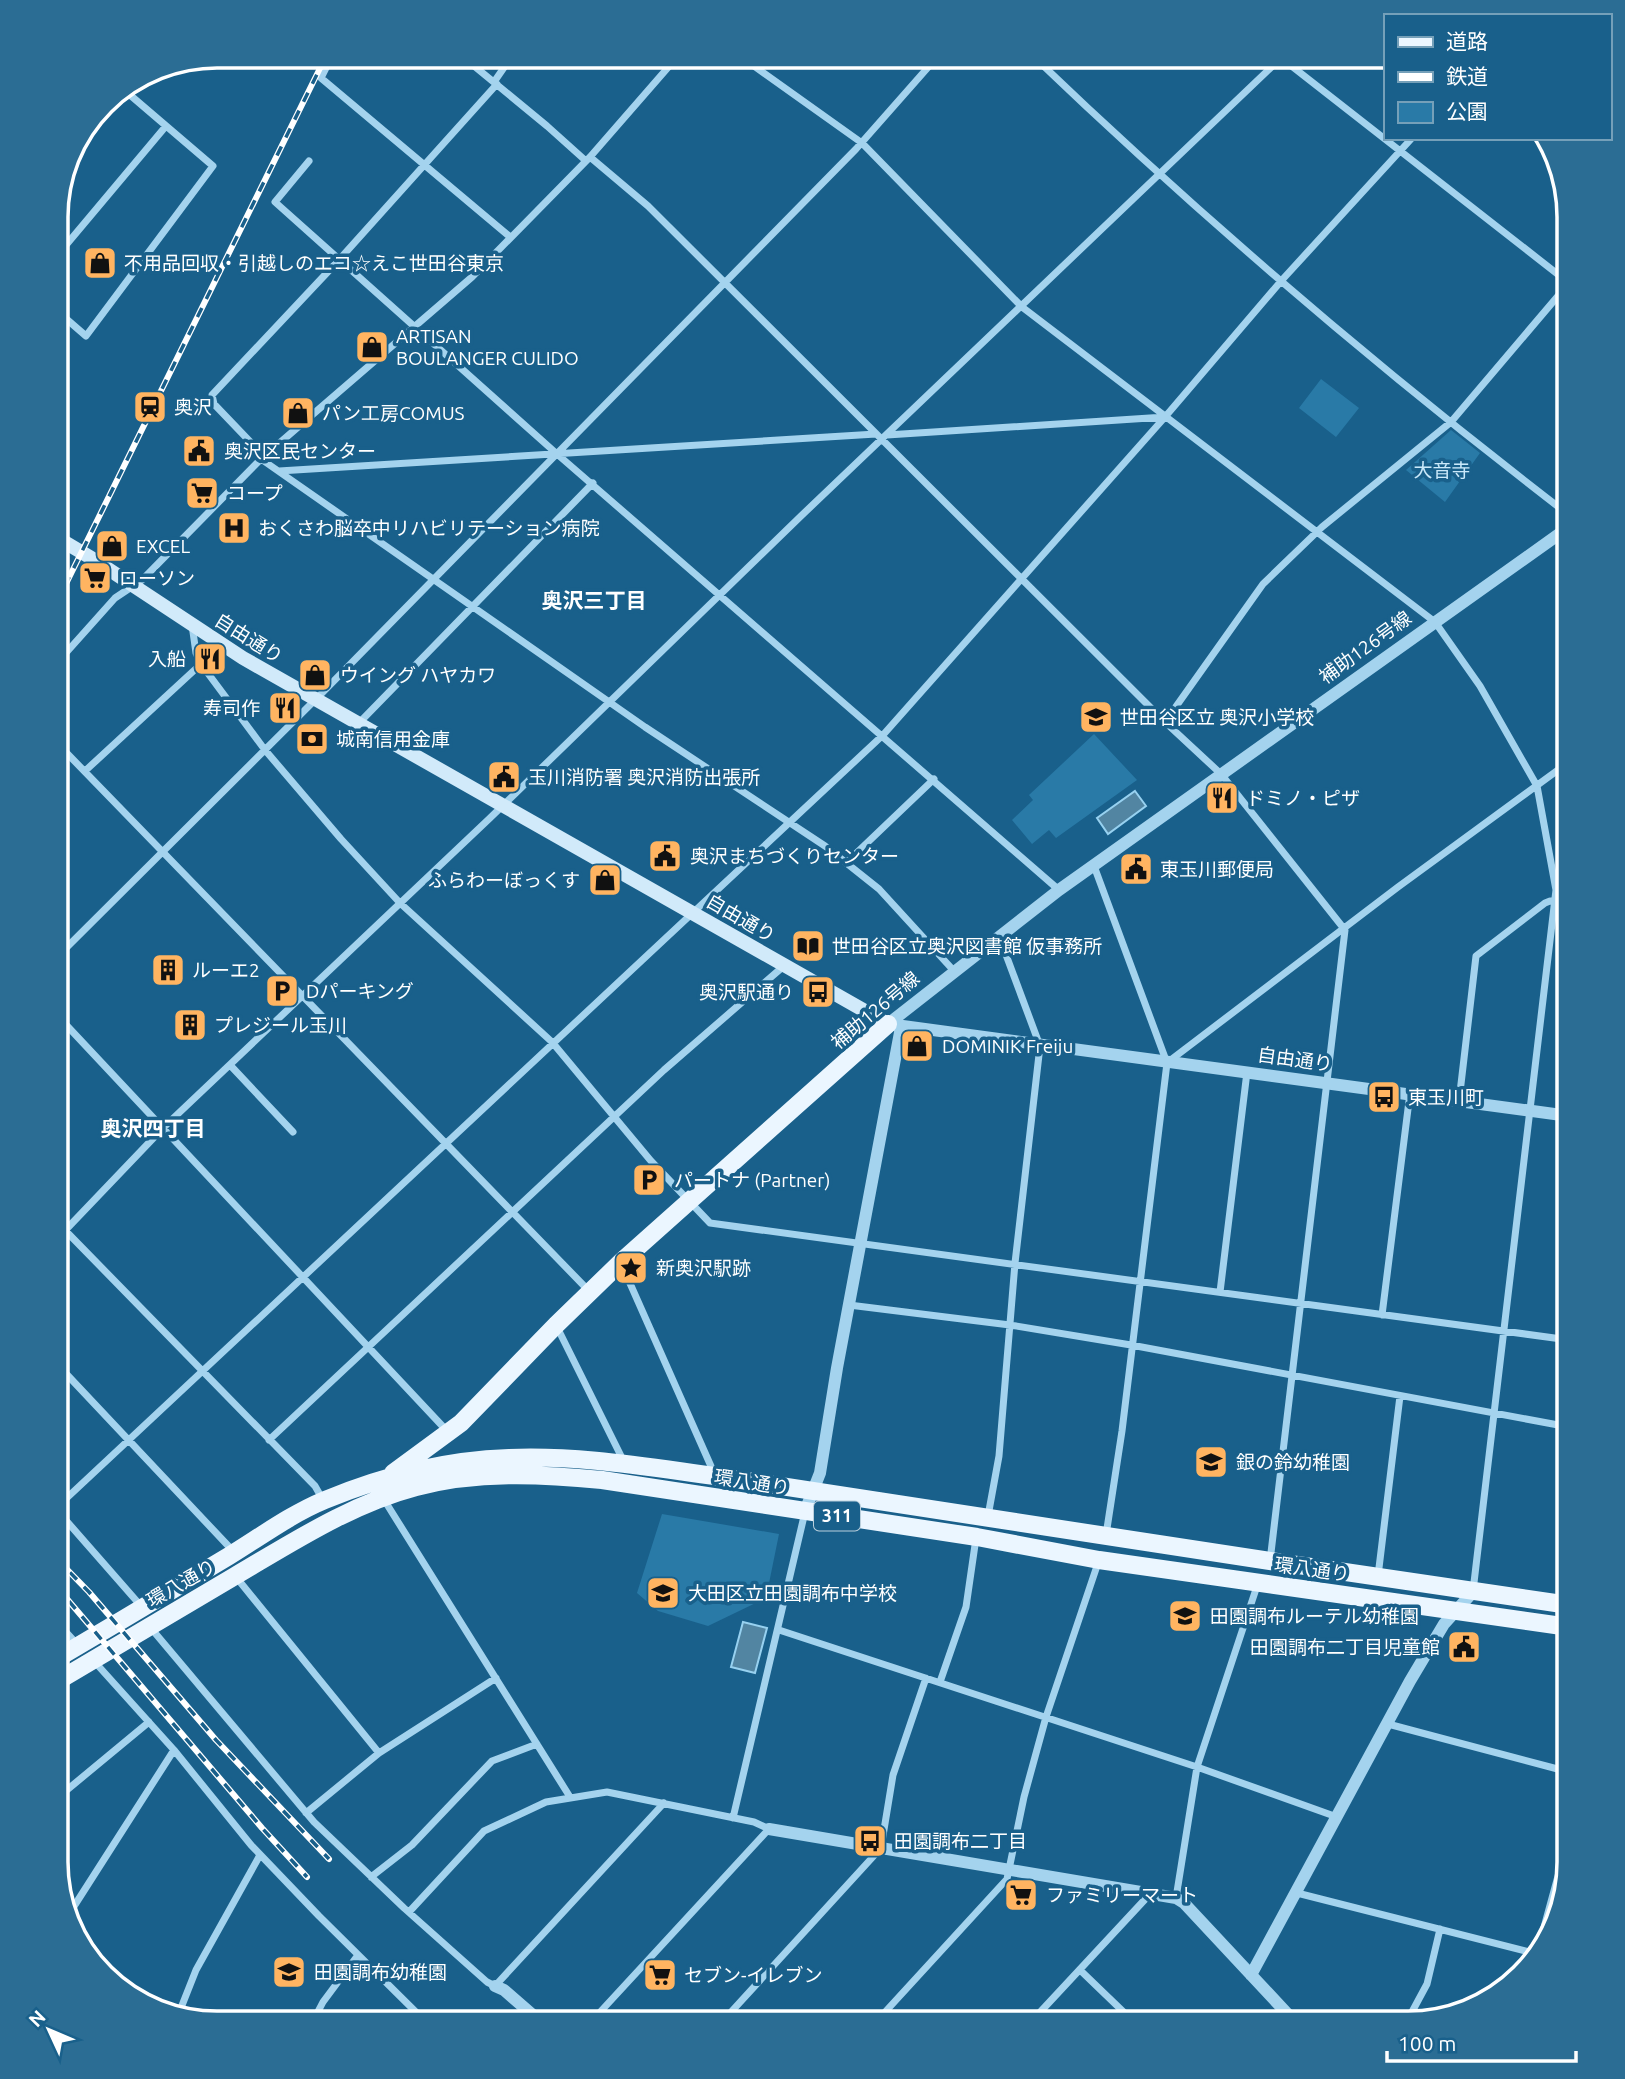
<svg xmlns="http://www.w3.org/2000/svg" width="1625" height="2079" font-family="Ubuntu,'Noto Sans JP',sans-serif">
  <rect width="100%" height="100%" fill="#19608b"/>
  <path fill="#297aa7" d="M 1321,379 L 1359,408 L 1336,437 L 1299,408 Z
    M 1451,430 L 1480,453 L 1445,502 L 1406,470 Z
    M 1094,734 L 1137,780 L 1056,838 L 1049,830 L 1032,844 L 1012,820 L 1033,800 L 1029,795 Z
    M 662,1514 L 779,1534 L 766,1598 L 708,1626 L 658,1611 L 637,1593 Z"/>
  <path fill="#5285a2" stroke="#97d1f0" stroke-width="2" d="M 1135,791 L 1146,806 L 1108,834 L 1097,818 Z
    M 743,1622 L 767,1628 L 755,1673 L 731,1667 Z"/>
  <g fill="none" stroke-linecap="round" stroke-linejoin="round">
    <path stroke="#a4d3ee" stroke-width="7" d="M 293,56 L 301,64
      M 332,56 L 321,78 L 509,236
      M 462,56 L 547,126 L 586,161
      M 740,56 L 862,143 L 1022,307 L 1435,622 L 1480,686 L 1537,786 L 1556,890 L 1473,1591
      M 1033,56 C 1203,219 1383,372 1569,515
      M 1280,57 L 1569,283
      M 494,82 L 512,56
      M 497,84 L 338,261 L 212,395 L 214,404 L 259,451 L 261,459 L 645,727 L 825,846 L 879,889 L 954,971
      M 590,157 L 648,206 L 1165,722 L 1221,774 L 1345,930 L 1270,1561
      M 309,161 L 275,202 L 557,454 L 1059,890
      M 56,257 L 166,126
      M 56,310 L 86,336 L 213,166 L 123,89
      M 887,435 L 1165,417
      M 279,471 L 876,434
      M 56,567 L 68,545
      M 192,625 L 196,653 L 201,664 L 265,750 L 341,839 L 400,903 L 552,1042 L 651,1161 L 710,1223 L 1569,1340
      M 56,664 L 115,598 L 142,580 L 261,459 L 472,277 L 590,157 L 678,56
      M 1165,722 L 1263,584 L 1322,527 L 1451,422 L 1569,283
      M 359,723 L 593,483
      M 56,742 L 590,1292
      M 85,771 L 201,664
      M 846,863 L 934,779
      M 1094,866 L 1167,1063 L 1122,1431 L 1106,1535
      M 1555,900 L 1569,886
      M 56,958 L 322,693 L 856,149 L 938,56
      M 56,1014 L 448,1432
      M 1168,1062 L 1398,887 L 1569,762
      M 230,1065 L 293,1132
      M 1459,1101 L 1476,956 L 1545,903 L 1550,901 L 1569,902
      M 56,1221 L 315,1486 L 323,1500
      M 56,1240 L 163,1128 L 490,818 L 801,516 L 1283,56
      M 621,1263 L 714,1473
      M 1220,1292 L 1247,1072
      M 849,1305 L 1010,1325 L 1131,1345 L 1569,1427
      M 1382,1315 L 1410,1093
      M 556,1325 L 624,1462
      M 56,1363 L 234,1552
      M 269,1440 L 664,1070 L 785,965
      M 383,1498 L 570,1797
      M 56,1508 L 883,735 L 1165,417 L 1282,280 L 1412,138
      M 56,1509 L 141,1606
      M 988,1516 L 999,1456 L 1015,1263 L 1040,1046 L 999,936
      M 1378,1576 L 1400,1396
      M 236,1577 L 379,1753
      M 56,1621 L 77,1644
      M 150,1627 L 314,1822 L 404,1908 L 487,1982 L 495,1986 L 664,1803
      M 779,1630 L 1197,1767 L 1337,1817
      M 93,1660 L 174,1750 L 251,1845 L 319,1916 L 427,2023
      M 940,1682 L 966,1607 L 976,1538
      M 1388,1724 L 1569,1772
      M 56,1799 L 149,1722
      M 306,1813 L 379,1753 L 496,1678
      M 733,1818 L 805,1512
      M 371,1877 L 412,1845 L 492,1761 L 537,1744
      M 1297,1893 L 1537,1954
      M 1176,1898 L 1197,1767 L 1258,1583
      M 71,1911 L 174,1750
      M 409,1912 L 484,1831 L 546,1802 L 607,1792 L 754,1822 L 769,1829 L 590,2023
      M 1537,1953 L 1569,1836
      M 1080,1970 L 1135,2023
      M 179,2013 L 196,1970 L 260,1855
      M 312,2023 L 323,2002 L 358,1955
      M 721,2023 L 881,1848 L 893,1775 L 926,1678
      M 875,2023 L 1007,1879 L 1024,1797 L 1046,1717 L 1099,1560
      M 1030,2023 L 1150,1894
      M 1406,2023 L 1427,1984 L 1440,1929"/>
    <path stroke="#a4d3ee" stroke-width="12" d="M 888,1024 L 1059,890 L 1569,527
      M 888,1024 L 1569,1116
      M 805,1511 L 820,1473 L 837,1368 L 901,1027
      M 769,1829 L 1176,1898 L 1184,1903 L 1296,2023
      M 1251,1975 L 1410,1681 L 1444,1624 L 1473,1592
      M 495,1986 L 504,1990 L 542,2023"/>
    <path stroke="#d1eafa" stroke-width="14" d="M 56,537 L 93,559 L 243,658 L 888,1024"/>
    <path stroke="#ebf6ff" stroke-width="18" d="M 393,1473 L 461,1423 L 556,1325 L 621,1262 L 888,1024
      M 56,1659 C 114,1625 171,1591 229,1556 C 260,1537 291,1514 325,1500 C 383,1476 447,1460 509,1458 C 578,1455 647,1467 715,1476 L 1270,1561 L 1569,1605
      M 56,1682 C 116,1646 176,1611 235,1576 C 293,1542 351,1504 416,1487 C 476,1471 541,1474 602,1480 L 977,1537 L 1099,1560 L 1569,1627"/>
    <defs>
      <path id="rail" d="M 56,604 L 326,56
        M 56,1558 L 89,1592 L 216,1740 L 329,1859
        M 56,1586 L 262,1828 L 307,1877"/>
    </defs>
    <use href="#rail" stroke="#fff" stroke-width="6"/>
    <use href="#rail" stroke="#19608b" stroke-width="3.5" stroke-dasharray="10" stroke-linecap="butt"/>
  </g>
  <defs>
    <symbol id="shop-square" viewBox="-11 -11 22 22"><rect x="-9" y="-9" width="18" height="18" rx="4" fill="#ffb461" stroke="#19608b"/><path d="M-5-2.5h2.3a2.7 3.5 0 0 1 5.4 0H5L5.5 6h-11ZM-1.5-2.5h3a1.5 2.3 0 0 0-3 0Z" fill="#111"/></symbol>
    <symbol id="station-square" viewBox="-11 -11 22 22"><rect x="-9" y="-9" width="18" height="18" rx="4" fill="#ffb461" stroke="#19608b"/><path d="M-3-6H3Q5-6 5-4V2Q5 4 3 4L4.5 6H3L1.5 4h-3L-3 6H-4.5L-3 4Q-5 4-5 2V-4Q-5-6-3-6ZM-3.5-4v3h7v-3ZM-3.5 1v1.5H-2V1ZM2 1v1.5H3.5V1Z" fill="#111"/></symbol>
    <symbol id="civic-square" viewBox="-11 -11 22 22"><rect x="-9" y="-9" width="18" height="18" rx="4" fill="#ffb461" stroke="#19608b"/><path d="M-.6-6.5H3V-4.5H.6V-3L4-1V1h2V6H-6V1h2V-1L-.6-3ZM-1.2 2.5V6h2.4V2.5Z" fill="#111"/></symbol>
    <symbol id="supermarket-square" viewBox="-11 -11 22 22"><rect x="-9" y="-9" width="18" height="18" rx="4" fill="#ffb461" stroke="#19608b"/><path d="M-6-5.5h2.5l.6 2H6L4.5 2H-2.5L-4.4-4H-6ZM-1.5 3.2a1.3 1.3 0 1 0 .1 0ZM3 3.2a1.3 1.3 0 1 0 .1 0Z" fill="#111"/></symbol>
    <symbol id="hospital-square" viewBox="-11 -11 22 22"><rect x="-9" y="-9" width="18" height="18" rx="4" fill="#ffb461" stroke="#19608b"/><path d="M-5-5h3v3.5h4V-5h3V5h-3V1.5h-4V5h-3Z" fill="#111"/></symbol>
    <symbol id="restaurant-square" viewBox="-11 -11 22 22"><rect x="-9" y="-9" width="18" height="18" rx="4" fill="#ffb461" stroke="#19608b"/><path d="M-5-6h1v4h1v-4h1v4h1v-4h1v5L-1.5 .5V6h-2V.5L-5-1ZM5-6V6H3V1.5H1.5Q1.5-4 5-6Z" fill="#111"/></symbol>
    <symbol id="school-square" viewBox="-11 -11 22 22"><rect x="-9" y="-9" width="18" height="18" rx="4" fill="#ffb461" stroke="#19608b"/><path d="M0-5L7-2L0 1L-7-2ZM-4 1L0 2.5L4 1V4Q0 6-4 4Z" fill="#111"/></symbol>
    <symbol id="bank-square" viewBox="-11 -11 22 22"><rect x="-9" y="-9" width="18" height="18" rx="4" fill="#ffb461" stroke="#19608b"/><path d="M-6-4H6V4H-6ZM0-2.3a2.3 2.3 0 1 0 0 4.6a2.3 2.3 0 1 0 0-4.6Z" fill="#111"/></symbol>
    <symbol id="library-square" viewBox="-11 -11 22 22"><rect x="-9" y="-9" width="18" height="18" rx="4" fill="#ffb461" stroke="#19608b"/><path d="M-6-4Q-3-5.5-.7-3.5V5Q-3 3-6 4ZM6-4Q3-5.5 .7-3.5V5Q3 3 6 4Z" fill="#111"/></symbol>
    <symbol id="building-square" viewBox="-11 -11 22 22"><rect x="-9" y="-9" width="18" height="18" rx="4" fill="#ffb461" stroke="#19608b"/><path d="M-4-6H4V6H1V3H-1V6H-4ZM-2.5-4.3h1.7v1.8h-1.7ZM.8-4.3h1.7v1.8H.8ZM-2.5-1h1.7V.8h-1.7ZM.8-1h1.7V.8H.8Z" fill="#111"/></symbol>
    <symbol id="parking-square" viewBox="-11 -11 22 22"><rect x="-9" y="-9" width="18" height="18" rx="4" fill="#ffb461" stroke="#19608b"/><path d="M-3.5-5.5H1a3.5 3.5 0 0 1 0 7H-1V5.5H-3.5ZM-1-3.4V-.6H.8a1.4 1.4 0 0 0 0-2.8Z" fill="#111"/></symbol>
    <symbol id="bus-square" viewBox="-11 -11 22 22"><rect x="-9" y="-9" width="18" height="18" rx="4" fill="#ffb461" stroke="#19608b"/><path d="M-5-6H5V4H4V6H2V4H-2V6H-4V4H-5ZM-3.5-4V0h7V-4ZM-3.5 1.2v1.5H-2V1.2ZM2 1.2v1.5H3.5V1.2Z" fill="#111"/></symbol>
    <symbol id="sight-square" viewBox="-11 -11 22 22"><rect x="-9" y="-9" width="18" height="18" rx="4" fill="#ffb461" stroke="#19608b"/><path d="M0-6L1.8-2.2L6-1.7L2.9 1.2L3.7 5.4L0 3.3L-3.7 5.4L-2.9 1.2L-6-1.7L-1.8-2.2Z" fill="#111"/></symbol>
  </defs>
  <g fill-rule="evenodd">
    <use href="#shop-square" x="81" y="244" width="38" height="38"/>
    <use href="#shop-square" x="353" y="328" width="38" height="38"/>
    <use href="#station-square" x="131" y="388" width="38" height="38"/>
    <use href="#shop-square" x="279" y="394" width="38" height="38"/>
    <use href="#civic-square" x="180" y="432" width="38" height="38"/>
    <use href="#supermarket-square" x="183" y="474" width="38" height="38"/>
    <use href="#hospital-square" x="215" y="509" width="38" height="38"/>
    <use href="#shop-square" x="93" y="527" width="38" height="38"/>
    <use href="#supermarket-square" x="76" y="559" width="38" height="38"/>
    <use href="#restaurant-square" x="191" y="640" width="38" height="38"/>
    <use href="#shop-square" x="296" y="656" width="38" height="38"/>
    <use href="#restaurant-square" x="266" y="689" width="38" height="38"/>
    <use href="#school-square" x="1077" y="698" width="38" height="38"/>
    <use href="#bank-square" x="293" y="720" width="38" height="38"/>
    <use href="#civic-square" x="485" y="758" width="38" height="38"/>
    <use href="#restaurant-square" x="1203" y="779" width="38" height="38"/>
    <use href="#civic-square" x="646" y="837" width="38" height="38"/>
    <use href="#civic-square" x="1117" y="850" width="38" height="38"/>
    <use href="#shop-square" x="586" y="861" width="38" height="38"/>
    <use href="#library-square" x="789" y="927" width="38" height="38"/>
    <use href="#building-square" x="149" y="951" width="38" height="38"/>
    <use href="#parking-square" x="263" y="972" width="38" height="38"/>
    <use href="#bus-square" x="799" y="973" width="38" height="38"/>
    <use href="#building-square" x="171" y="1006" width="38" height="38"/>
    <use href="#shop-square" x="898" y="1027" width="38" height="38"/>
    <use href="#bus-square" x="1365" y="1078" width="38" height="38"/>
    <use href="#parking-square" x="630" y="1161" width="38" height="38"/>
    <use href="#sight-square" x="612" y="1249" width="38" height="38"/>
    <use href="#school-square" x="1192" y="1443" width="38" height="38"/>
    <use href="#school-square" x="644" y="1574" width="38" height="38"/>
    <use href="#school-square" x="1166" y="1597" width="38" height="38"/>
    <use href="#civic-square" x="1445" y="1628" width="38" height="38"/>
    <use href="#bus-square" x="851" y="1822" width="38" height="38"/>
    <use href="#supermarket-square" x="1002" y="1876" width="38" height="38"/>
    <use href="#school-square" x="270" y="1953" width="38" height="38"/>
    <use href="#supermarket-square" x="641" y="1956" width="38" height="38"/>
  </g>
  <g text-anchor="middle" stroke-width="7" stroke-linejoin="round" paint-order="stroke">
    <rect fill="#19608b" stroke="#bacfdc" stroke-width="2" x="814" y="1501.5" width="46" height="29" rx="5"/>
    <g font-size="18" font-weight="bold" fill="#fff">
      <text x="837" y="1522">311</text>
    </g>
    <g font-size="19" fill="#fff" stroke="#19608b" text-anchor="start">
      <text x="124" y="270">不用品回収・引越しのエコ☆えこ世田谷東京</text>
      <text x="396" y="343">ARTISAN<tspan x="396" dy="22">BOULANGER CULIDO</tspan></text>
      <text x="174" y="414">奥沢</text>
      <text x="322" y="420">パン工房COMUS</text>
      <text x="224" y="458">奥沢区民センター</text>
      <text x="227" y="500">コープ</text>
      <text x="258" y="535">おくさわ脳卒中リハビリテーション病院</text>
      <text x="136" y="553">EXCEL</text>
      <text x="119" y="585">ローソン</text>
      <text x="186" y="666" text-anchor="end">入船</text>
      <text x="340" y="682">ウイング ハヤカワ</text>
      <text x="260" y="715" text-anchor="end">寿司作</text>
      <text x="1120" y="724">世田谷区立 奥沢小学校</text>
      <text x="336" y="746">城南信用金庫</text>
      <text x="528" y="784">玉川消防署 奥沢消防出張所</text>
      <text x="1246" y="805">ドミノ・ピザ</text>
      <text x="690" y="863">奥沢まちづくりセンター</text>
      <text x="1160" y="876">東玉川郵便局</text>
      <text x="580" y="887" text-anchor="end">ふらわーぼっくす</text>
      <text x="832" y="953">世田谷区立奥沢図書館 仮事務所</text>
      <text x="192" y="977">ルーエ2</text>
      <text x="306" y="998">Dパーキング</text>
      <text x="794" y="999" text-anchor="end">奥沢駅通り</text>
      <text x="214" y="1032">プレジール玉川</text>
      <text x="942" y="1053">DOMINIK Freiju</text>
      <text x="1408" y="1104">東玉川町</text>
      <text x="674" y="1187">パートナ (Partner)</text>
      <text x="656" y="1275">新奥沢駅跡</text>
      <text x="1236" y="1469">銀の鈴幼稚園</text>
      <text x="688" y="1600">大田区立田園調布中学校</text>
      <text x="1210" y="1623">田園調布ルーテル幼稚園</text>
      <text x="1440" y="1654" text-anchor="end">田園調布二丁目児童館</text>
      <text x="894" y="1848">田園調布二丁目</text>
      <text x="1046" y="1902">ファミリーマート</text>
      <text x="314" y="1979">田園調布幼稚園</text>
      <text x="684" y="1982">セブン-イレブン</text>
    </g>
    <g font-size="19" fill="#cae9fa" stroke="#19608b">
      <text x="1442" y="477">大音寺</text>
    </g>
    <g font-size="19" fill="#fff" stroke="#19608b">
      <text transform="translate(249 638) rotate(32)" y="7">自由通り</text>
      <text transform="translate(1365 647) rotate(-36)" y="7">補助126号線</text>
      <text transform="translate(741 918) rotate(30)" y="7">自由通り</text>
      <text transform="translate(875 1010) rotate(-40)" y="7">補助126号線</text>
      <text transform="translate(1295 1059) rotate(8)" y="7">自由通り</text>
      <text transform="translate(752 1482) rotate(9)" y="7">環八通り</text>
      <text transform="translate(1312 1569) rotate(8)" y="7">環八通り</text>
      <text transform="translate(181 1583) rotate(-30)" y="7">環八通り</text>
    </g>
    <g font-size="21" font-weight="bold" fill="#fff" stroke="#19608b">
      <text x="594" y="608">奥沢三丁目</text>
      <text x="153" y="1136">奥沢四丁目</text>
    </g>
  </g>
  <path d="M0 0H1625V2079H0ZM217 68H1408A149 149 0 0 1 1557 217V1862A149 149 0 0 1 1408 2011H217A149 149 0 0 1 68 1862V217A149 149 0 0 1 217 68Z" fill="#2b6d94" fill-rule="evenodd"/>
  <path fill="none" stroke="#fff" stroke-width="3.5" d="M217 68H1408A149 149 0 0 1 1557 217V1862A149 149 0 0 1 1408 2011H217A149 149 0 0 1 68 1862V217A149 149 0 0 1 217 68Z"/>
  <rect x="1384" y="14" width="228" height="126" fill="#19608b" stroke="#75a0b9" stroke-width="2"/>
  <rect x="1398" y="37" width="35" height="10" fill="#ebf6ff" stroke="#75a0b9" stroke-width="2"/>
  <text x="1446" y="49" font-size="21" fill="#ffffff">道路</text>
  <rect x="1398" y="72" width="35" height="10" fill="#ffffff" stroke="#75a0b9" stroke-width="2"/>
  <text x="1446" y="84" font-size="21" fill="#ffffff">鉄道</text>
  <rect x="1398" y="102" width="35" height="21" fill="#297aa7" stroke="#75a0b9" stroke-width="2"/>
  <text x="1446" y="119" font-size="21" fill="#ffffff">公園</text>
  <g transform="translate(49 2030) rotate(314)" stroke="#19608b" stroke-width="5" paint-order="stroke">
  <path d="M0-5L12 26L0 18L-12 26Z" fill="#ffffff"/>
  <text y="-10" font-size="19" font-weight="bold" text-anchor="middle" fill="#ffffff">N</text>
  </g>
  <path d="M1387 2051v10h189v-10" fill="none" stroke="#ffffff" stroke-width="3.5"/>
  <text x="1398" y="2051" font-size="21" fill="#ffffff" stroke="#19608b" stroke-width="5" paint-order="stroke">100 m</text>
</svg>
